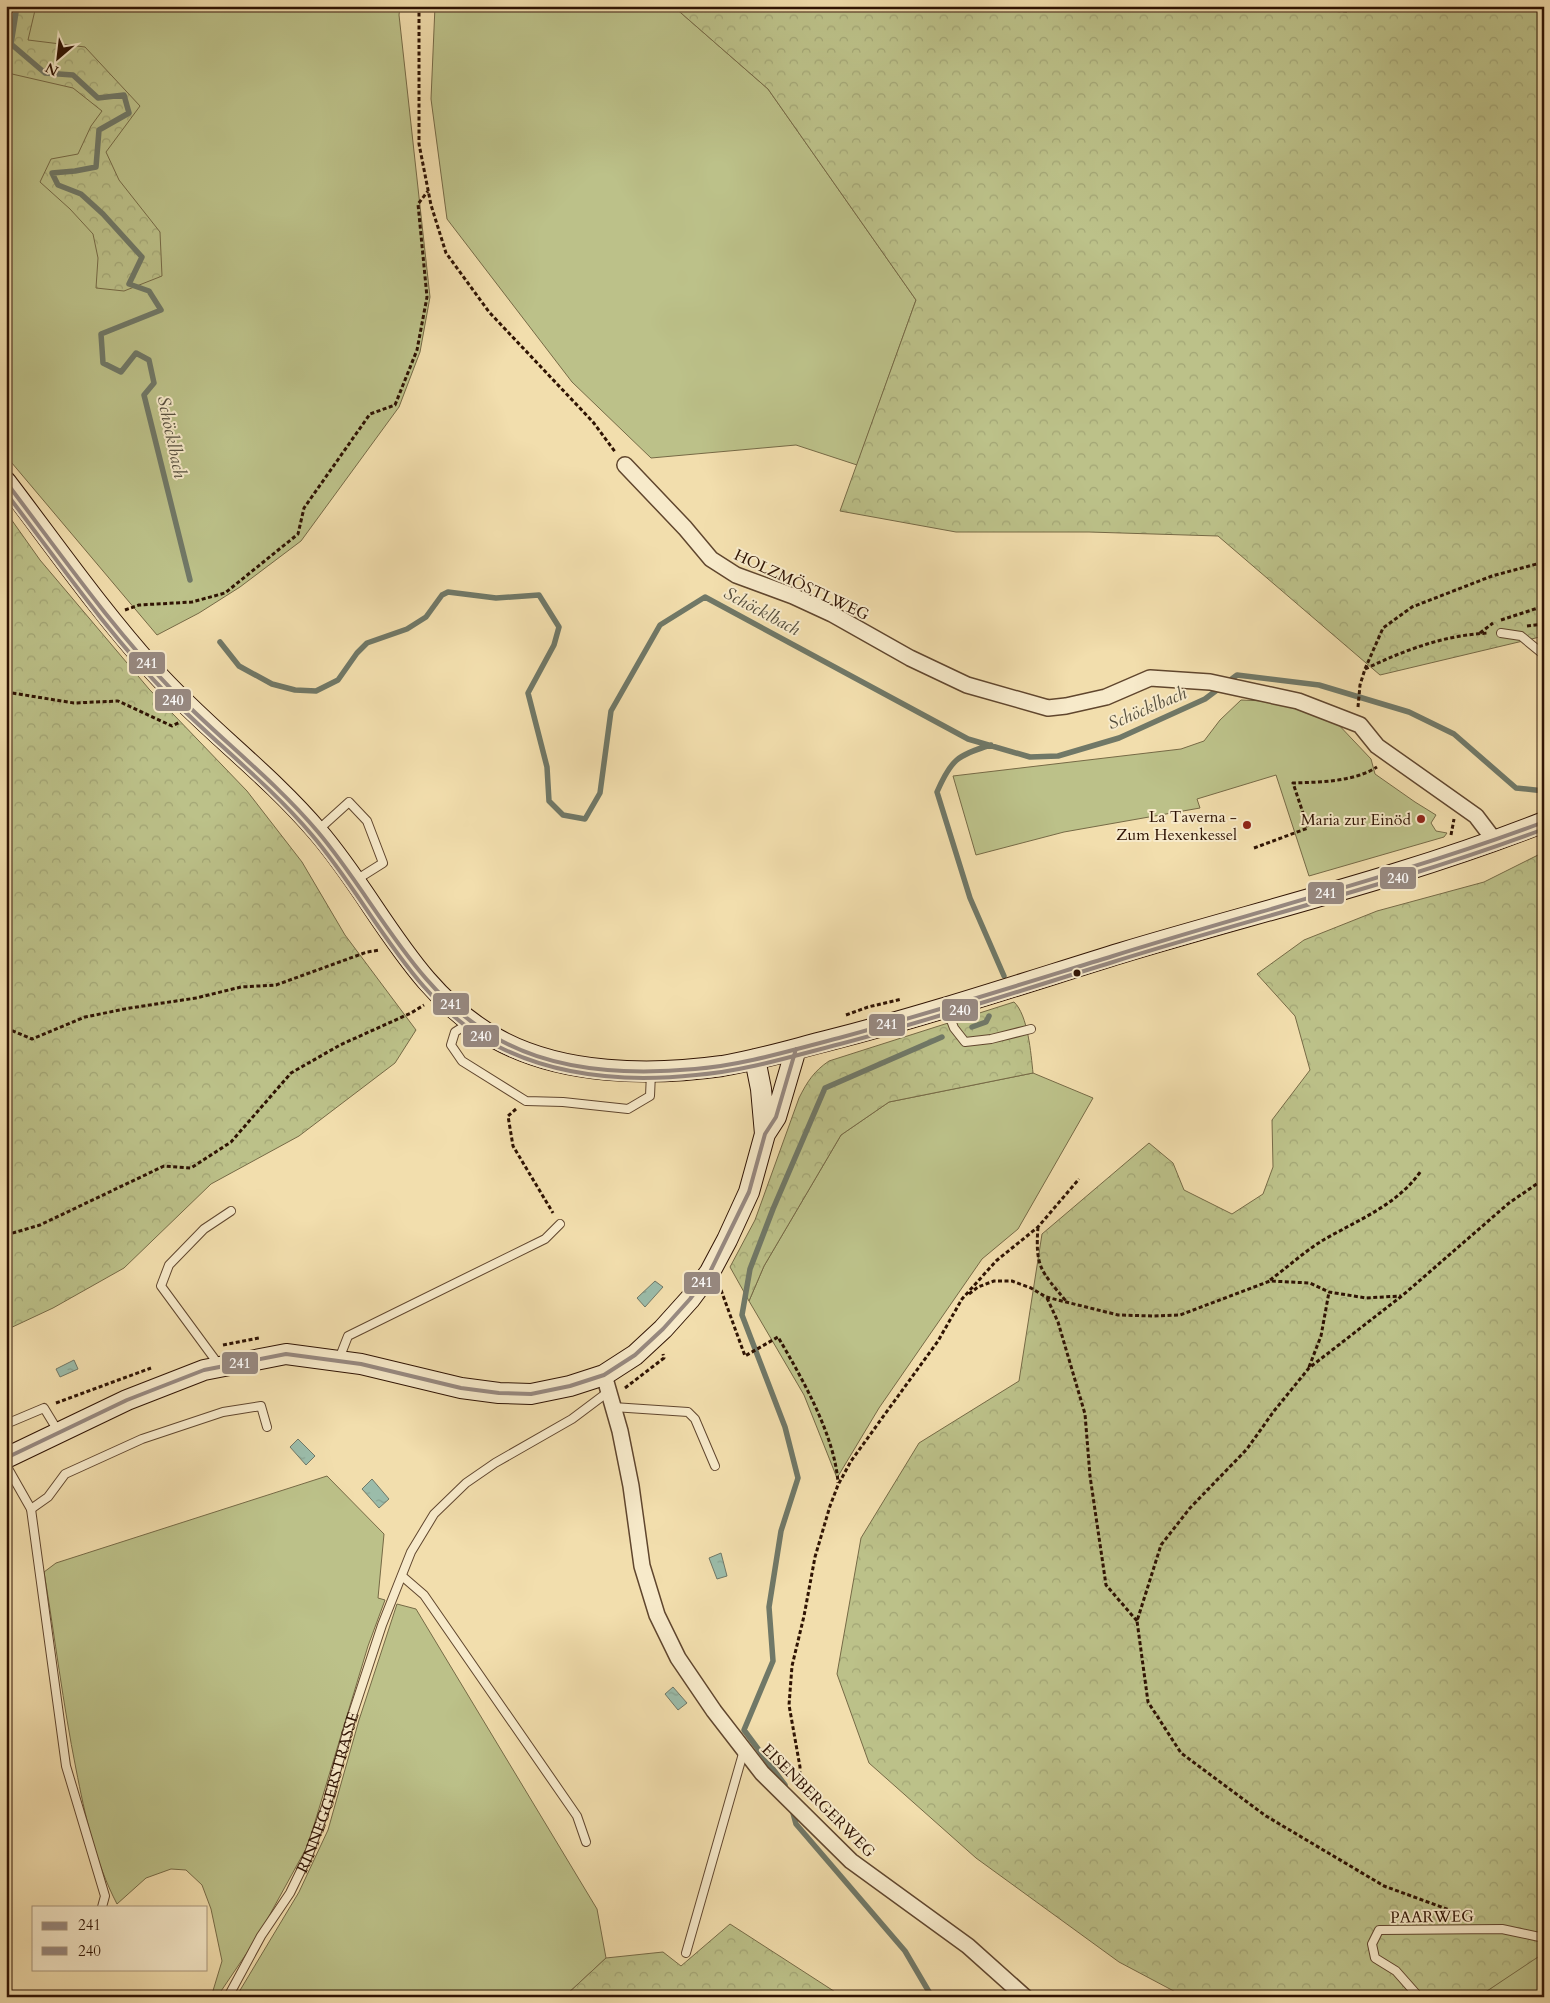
<svg xmlns="http://www.w3.org/2000/svg" width="1550" height="2003" font-family="Cardo,serif">
  <defs>
    <pattern id="forest-crowns" width="20" height="18" patternUnits="userSpaceOnUse" patternTransform="scale(1.25)"><rect width="20" height="18" fill="#bcc189"/><path d="M2 6a3 3 0 1 1 6 0M12 15a3 3 0 1 1 6 0" fill="none" stroke="#a2a575"/></pattern>
    <pattern id="water-ripples" width="26" height="14" patternUnits="userSpaceOnUse" patternTransform="scale(1.25)"><rect width="26" height="14" fill="#9bbcaa"/><path d="M2 4q2-2 4 0t4 0M15 11q2-2 4 0t4 0" fill="none" stroke="#86a191"/></pattern>
  </defs>
  <rect width="100%" height="100%" fill="#f2dead"/>
  <filter id="stains"><feTurbulence type="fractalNoise" baseFrequency=".004" numOctaves="4"/><feColorMatrix values="0 0 0 0 .2 0 0 0 0 .09 0 0 0 0 .02 0 0 0 .5 -.17"/></filter>
  <radialGradient id="worn" r=".72"><stop offset=".6" stop-color="#630" stop-opacity="0"/><stop offset="1" stop-color="#630" stop-opacity=".3"/></radialGradient>
  <path fill="#bcc189" stroke="#766a46" d="M 6,6 L 400,6 L 399,15 L 430,297 L 420,352 L 399,407 L 301,541 L 240,587 L 199,613 L 157,635 L 6,456 Z
    M 435,6 L 673,6 L 768,89 L 916,300 L 857,465 L 796,445 L 651,458 L 572,382 L 447,219 L 431,99 Z
    M 1241,700 L 1266,701 L 1293,706 L 1335,721 L 1371,759 L 1375,774 L 1415,802 L 1436,815 L 1431,823 L 1436,831 L 1447,833 L 1444,837 L 1309,876 L 1276,775 L 1197,799 L 1200,808 L 1064,832 L 976,855 L 953,776 L 1181,749 L 1204,741 L 1220,720 Z
    M 1033,1073 L 1093,1098 L 1018,1229 L 982,1259 L 879,1408 L 837,1478 L 804,1395 L 749,1301 L 764,1266 L 841,1135 L 889,1102 Z
    M 327,1476 L 384,1534 L 378,1598 L 385,1600 L 368,1646 L 308,1845 L 257,1938 L 217,1997 L 213,1997 L 212,1994 L 222,1961 L 211,1909 L 202,1885 L 186,1870 L 171,1869 L 146,1878 L 117,1904 C 95,1862 85,1815 76,1769 C 63,1704 55,1638 44,1572 L 56,1563 Z
    M 397,1604 L 416,1609 L 597,1909 L 606,1958 L 564,1997 L 236,1997 L 299,1892 L 328,1830 L 359,1720 Z
    M 1542,1953 L 1544,1997 L 1478,1997 Z"/>
  <path fill="url(#forest-crowns)" stroke="#766a46" d="M 6,6 L 36,6 L 28,40 L 85,47 L 140,106 L 106,152 L 119,180 L 160,232 L 162,276 L 124,291 L 96,288 L 98,258 L 93,234 L 70,209 L 40,182 L 51,159 L 78,154 L 91,126 L 102,111 L 73,88 L 12,74 L 6,57 Z
    M 673,6 L 1544,6 L 1544,636 L 1380,675 L 1218,536 L 1089,532 L 956,532 L 840,511 L 916,300 L 768,89 Z
    M 6,512 L 40,560 L 149,689 L 247,791 L 302,862 L 345,935 L 416,1030 L 395,1063 L 299,1136 L 211,1184 L 124,1268 L 53,1308 L 6,1330 Z
    M 1544,852 L 1544,1953 L 1478,1997 L 1185,1997 L 1119,1962 L 976,1858 L 869,1763 L 837,1674 L 861,1538 L 919,1443 L 1019,1381 L 1042,1234 L 1149,1143 L 1173,1163 L 1184,1190 L 1232,1214 L 1263,1194 L 1273,1167 L 1272,1120 L 1310,1070 L 1295,1016 L 1257,974 L 1304,940 L 1377,911 L 1484,882 Z
    M 1014,1002 C 1028,1015 1031,1054 1033,1073 L 889,1102 L 841,1135 L 764,1266 L 749,1301 L 730,1267 L 755,1220 L 799,1098 C 807,1082 814,1071 829,1061 Z
    M 730,1924 L 843,1997 L 564,1997 L 606,1958 L 663,1952 L 681,1966 Z"/>
  <path fill="url(#water-ripples)" stroke="#707867" d="M 655,1281 L 663,1287 L 645,1307 L 637,1298 Z
    M 74,1360 L 78,1369 L 60,1377 L 56,1369 Z
    M 298,1439 L 315,1456 L 306,1465 L 290,1447 Z
    M 372,1479 L 389,1499 L 379,1508 L 362,1489 Z
    M 721,1553 L 727,1576 L 717,1579 L 709,1558 Z
    M 673,1687 L 687,1703 L 678,1710 L 665,1694 Z"/>
  <g fill="none" stroke-linecap="round" stroke-linejoin="round">
    <path stroke="#707867" stroke-width="5.5" d="M 17,6 L 11,44 L 45,73 L 73,75 L 98,98 L 124,95 L 129,113 L 99,130 L 96,167 L 75,171 L 52,173 L 58,185 L 81,194 L 103,214 L 142,257 L 129,284 L 149,291 L 161,310 L 101,334 L 103,363 L 121,372 L 136,353 L 149,360 L 154,383 L 144,395 L 190,580
      M 220,642 L 239,666 L 272,684 L 295,690 L 316,691 L 338,680 L 357,653 L 367,643 L 407,629 L 426,617 L 442,595 L 448,592 L 496,598 L 539,595 L 559,627 L 554,645 L 528,693 L 547,767 L 549,801 L 563,815 L 585,819 L 600,793 L 611,711 L 660,625 L 705,597 L 968,739 L 1030,757 L 1058,756 L 1119,738 L 1205,699 L 1237,675 L 1319,685 L 1409,712 L 1454,734 L 1516,788 L 1544,791
      M 991,745 C 957,755 951,760 937,792 L 970,898 L 1004,976
      M 972,1027 L 986,1022 L 989,1016
      M 785,1785 L 744,1730 L 773,1661 L 769,1607 L 781,1531 L 798,1478 L 785,1427 L 742,1315 L 750,1269 L 773,1209 L 825,1088 L 942,1037
      M 793,1813 L 796,1824 L 905,1951 L 932,1997"/>
    <defs>
      <g id="service">
        <path d="M 1501,633 L 1521,636 L 1544,655"/>
        <path d="M 317,831 L 349,802 L 367,821 L 383,863 L 356,880"/>
        <path d="M 946,1007 L 954,1028 L 965,1042 L 991,1039 L 1031,1029"/>
        <path d="M 469,1023 L 455,1032 L 451,1045 L 462,1061 L 526,1101 L 563,1102 L 628,1109 L 650,1096 L 651,1073"/>
        <path d="M 339,1359 L 348,1336 L 545,1239 L 560,1224"/>
        <path d="M 219,1365 L 161,1286 L 169,1265 L 204,1229 L 231,1211"/>
        <path d="M 613,1407 L 688,1412 L 695,1419 L 715,1466"/>
        <path d="M 6,1424 L 44,1408 L 58,1431"/>
        <path d="M 6,1465 L 31,1509 L 66,1766 L 105,1896 L 102,1907"/>
        <path d="M 31,1509 L 48,1497 L 65,1474 L 142,1439 L 223,1412 L 261,1406 L 267,1427"/>
        <path d="M 402,1576 L 424,1595 L 577,1816 L 586,1842"/>
        <path d="M 686,1953 L 744,1750"/>
        <path id="s1" d="M 228,1997 L 261,1936 L 290,1893 L 308,1856 L 327,1804 L 350,1722 L 382,1625 L 411,1552 L 434,1514 L 466,1483 L 495,1463 L 572,1419 L 608,1392"/>
        <path d="M 1419,1997 L 1396,1971 L 1375,1958 L 1372,1944 L 1379,1930 L 1502,1929 L 1544,1938"/>
      </g>
      <path id="minor" d="M 625,465 L 685,528 L 711,559 L 736,575 L 793,596 L 832,614 L 910,658 L 967,685 L 1048,708 L 1066,706 L 1106,697 L 1150,678 L 1210,682 L 1298,701 L 1360,725 L 1377,746 L 1476,816 L 1495,841
        M 604,1375 L 620,1431 L 631,1486 L 642,1566 L 657,1615 L 678,1658 L 714,1711 L 762,1773 L 851,1861 L 968,1946 L 1025,1997"/>
      <path id="secondary" d="M 6,482 C 54,545 100,611 154,671 C 205,728 268,773 318,832 C 379,903 412,992 497,1039 C 562,1075 650,1076 722,1066 C 758,1060 794,1049 830,1040 C 928,1015 1024,983 1121,953 C 1264,910 1405,877 1544,822
        M 755,1059 L 761,1089 L 765,1134
        M 6,1458 L 127,1400 L 204,1370 L 286,1354 L 361,1364 L 461,1388 L 499,1393 L 531,1394 L 570,1386 L 604,1375 L 635,1355 L 663,1329 L 690,1299 L 710,1272 L 727,1240 L 749,1192 L 765,1134 L 776,1117 L 796,1049"/>
    </defs>
    <use href="#service" stroke="#60462e" stroke-width="10"/>
    <use href="#minor" stroke="#60462e" stroke-width="18"/>
    <use href="#secondary" stroke="#2f1303" stroke-width="22"/>
    <path stroke="#2f1303" stroke-width="3" stroke-dasharray="4 2.5" stroke-linecap="butt" d="M 419,6 L 419,144 L 431,205 L 446,253 L 489,312 L 593,422 L 616,453
      M 1252,6 L 1346,11 L 1374,6
      M 125,610 L 139,605 L 192,602 L 225,593 L 298,534 L 304,508 L 370,414 L 395,405 L 417,350 L 427,297 L 418,204 L 428,191
      M 1501,620 L 1544,606
      M 1527,626 L 1544,624
      M 1480,633 L 1493,623
      M 1365,669 C 1405,650 1444,635 1489,633
      M 6,692 L 74,703 L 118,701 L 172,726 L 180,722
      M 1358,707 L 1360,685 L 1365,669 L 1383,628 L 1412,607 L 1492,576 L 1544,562
      M 1451,835 L 1454,819
      M 1254,848 L 1308,828 L 1293,783 C 1321,782 1353,782 1377,767
      M 846,1015 L 868,1007 L 902,999
      M 6,1028 L 32,1039 L 85,1017 L 130,1008 L 196,998 L 241,987 L 276,985 L 367,952 L 380,950
      M 516,1109 L 508,1116 L 513,1146 L 553,1213
      M 1038,1227 C 1035,1267 1041,1271 1066,1301
      M 6,1235 L 40,1225 L 164,1166 L 191,1168 L 231,1142 L 291,1073 L 340,1045 L 411,1013 L 424,1005
      M 1270,1280 C 1288,1267 1306,1250 1325,1239 C 1360,1219 1397,1205 1421,1171
      M 721,1290 L 745,1356 L 778,1337 C 802,1378 835,1436 838,1483
      M 969,1294 L 978,1287 L 994,1281 L 1012,1281 L 1031,1288 L 1046,1297 L 1118,1315 L 1154,1316 L 1180,1315 L 1270,1281 L 1310,1283 L 1329,1292 L 1366,1298 L 1401,1296
      M 1047,1298 L 1058,1322 L 1085,1414 L 1090,1476 L 1106,1585 L 1137,1621
      M 223,1345 L 259,1338
      M 1309,1367 L 1321,1336 L 1329,1292
      M 625,1388 L 664,1358 L 663,1354
      M 56,1403 L 151,1368
      M 799,1788 L 800,1767 L 789,1705 L 792,1666 L 804,1616 L 815,1557 L 830,1506 L 838,1485 L 851,1461 L 938,1341 L 962,1299 L 996,1261 L 1038,1227 L 1079,1179
      M 1466,1916 L 1384,1886 L 1266,1816 L 1181,1753 L 1148,1702 L 1137,1621 L 1161,1545 L 1190,1508 L 1247,1449 L 1274,1411 L 1309,1368 L 1403,1295 L 1509,1203 L 1544,1179"/>
    <use href="#service" stroke="#f7eaca" stroke-width="8"/>
    <use href="#minor" stroke="#f7eaca" stroke-width="15"/>
    <use href="#secondary" stroke="#f7eaca" stroke-width="20"/>
    <defs>
      <path id="bus-1" d="M 6,482 C 60,553 111,627 173,691 C 220,739 274,780 318,832 C 377,902 415,993 498,1039 C 556,1072 630,1075 695,1069 C 744,1065 792,1050 839,1038 C 931,1013 1022,984 1113,956 C 1257,911 1402,875 1544,822
        M 6,1458 L 127,1400 L 204,1370 L 286,1354 L 361,1364 L 461,1388 L 499,1393 L 531,1394 L 570,1386 L 604,1375 L 635,1355 L 663,1329 L 690,1299 L 710,1272 L 749,1192 L 765,1134 L 776,1117 L 796,1049"/>
      <path id="bus-2" d="M 6,493 C 58,561 107,632 167,694 C 214,742 268,783 312,835 C 373,906 411,1002 499,1047 C 559,1077 630,1082 696,1075 C 745,1071 793,1056 840,1044 C 932,1020 1022,990 1113,962 C 1257,917 1403,882 1544,829"/>
    </defs>
    <use href="#bus-1" stroke="#f7eaca" stroke-width="8"/>
    <use href="#bus-2" stroke="#f7eaca" stroke-width="8"/>
    <use href="#bus-1" stroke="#978981" stroke-width="4"/>
    <use href="#bus-2" stroke="#978981" stroke-width="4"/>
  </g>
  <g fill="#8f2418" stroke="#f7eaca" stroke-width="2">
    <circle cx="1421" cy="819" r="5"/>
    <circle cx="1247" cy="825" r="5"/>
  </g>
  <circle fill="#2f1303" stroke="#f7eaca" stroke-width="2" cx="1077" cy="973" r="4.5"/>
  <g text-anchor="middle" stroke-width="4" stroke-linejoin="round" paint-order="stroke">
    <g font-size="16" fill="#2f1303" stroke="#f7eaca">
      <text transform="translate(802 584) rotate(25)" y="6">HOLZMÖSTLWEG</text>
      <text dy="6" stroke="none"><textPath href="#s1" startOffset="229">RINNEGGERSTRASSE</textPath></text>
      <text transform="translate(819 1800) rotate(45)" y="6">EISENBERGERWEG</text>
      <text transform="translate(1432 1916) rotate(-1)" y="6">PAARWEG</text>
    </g>
    <g font-size="16" fill="#2f1303" stroke="#f7eaca" text-anchor="end">
      <text x="1237" y="822">La Taverna -<tspan x="1237" dy="18">Zum Hexenkessel</tspan></text>
      <text x="1411" y="825">Maria zur Einöd</text>
    </g>
    <g font-size="18" font-style="italic" fill="#554e3d" stroke="#f7eaca">
      <text transform="translate(172 437) rotate(78)" y="6">Schöcklbach</text>
      <text transform="translate(762 611) rotate(28)" y="6">Schöcklbach</text>
      <text transform="translate(1147 708) rotate(-23)" y="6">Schöcklbach</text>
    </g>
  </g>
  <g stroke="#f7eaca" stroke-width="2">
    <rect x="128" y="651" width="38" height="24" rx="5" fill="#978981"/>
    <rect x="154" y="688" width="38" height="24" rx="5" fill="#978981"/>
    <rect x="1379" y="866" width="38" height="24" rx="5" fill="#978981"/>
    <rect x="1307" y="881" width="38" height="24" rx="5" fill="#978981"/>
    <rect x="432" y="992" width="38" height="24" rx="5" fill="#978981"/>
    <rect x="941" y="998" width="38" height="24" rx="5" fill="#978981"/>
    <rect x="868" y="1013" width="38" height="24" rx="5" fill="#978981"/>
    <rect x="462" y="1024" width="38" height="24" rx="5" fill="#978981"/>
    <rect x="683" y="1271" width="38" height="24" rx="5" fill="#978981"/>
    <rect x="221" y="1351" width="38" height="24" rx="5" fill="#978981"/>
  </g>
  <g font-size="14" text-anchor="middle" font-weight="bold" fill="#fff">
    <text x="147" y="668">241</text>
    <text x="173" y="705">240</text>
    <text x="1398" y="883">240</text>
    <text x="1326" y="898">241</text>
    <text x="451" y="1009">241</text>
    <text x="960" y="1015">240</text>
    <text x="887" y="1029">241</text>
    <text x="481" y="1041">240</text>
    <text x="702" y="1287">241</text>
    <text x="240" y="1368">241</text>
  </g>
  <rect width="1550" height="2003" fill="none" stroke="#f2dead" stroke-width="25"/>
  <rect x="8" y="8" width="1535" height="1988" fill="none" stroke="#2f1303" stroke-width="2.5"/>
  <rect x="12" y="12" width="1525" height="1978" fill="none" stroke="#2f1303"/>
  <rect x="32" y="1906" width="175" height="65" fill="#f7eaca" stroke="#a7947a"/>
  <rect x="42" y="1922" width="25" height="8" fill="#978981" stroke="#a7947a"/>
  <text x="78" y="1930" font-size="15" fill="#2f1303">241</text>
  <rect x="42" y="1947" width="25" height="8" fill="#978981" stroke="#a7947a"/>
  <text x="78" y="1956" font-size="15" fill="#2f1303">240</text>
  <g transform="translate(58 58) rotate(208)" stroke="#f7eaca" stroke-width="4" paint-order="stroke">
  <path d="M0-4L9 19L0 12L-9 19Z" fill="#2f1303"/>
  <text y="-8" font-size="14" font-weight="bold" text-anchor="middle" fill="#2f1303">N</text>
  </g>
  <rect width="100%" height="100%" filter="url(#stains)"/>
  <rect width="100%" height="100%" fill="url(#worn)"/>
</svg>
